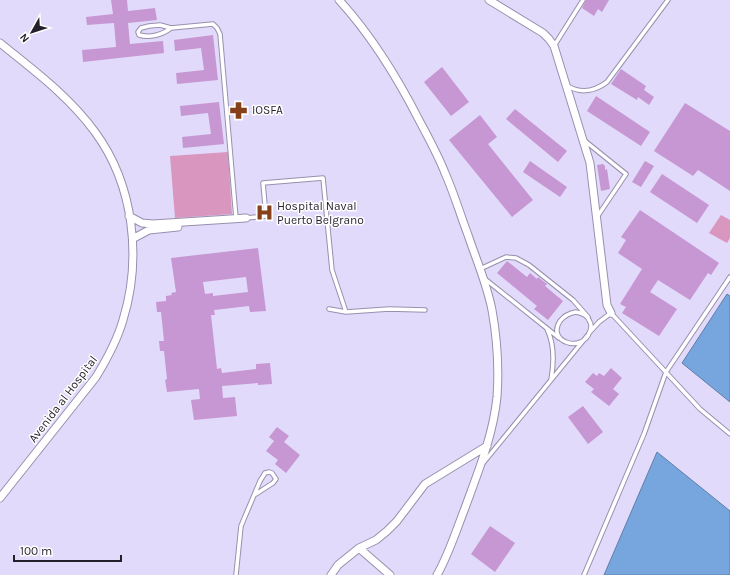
<svg xmlns="http://www.w3.org/2000/svg" width="730" height="575" font-family="Karla,sans-serif">
  <rect width="100%" height="100%" fill="#e2dafa"/>
  <path fill="#d997c0" d="M 228,152 L 232,214 L 175,218 L 170,156 Z
    M 721,215 L 730,220 L 730,238 L 727,243 L 709,233 Z"/>
  <path fill="#77a6df" stroke="#5e7ea9" d="M 727,294 L 730,296 L 730,402 L 682,363 Z
    M 657,452 L 730,511 L 730,575 L 604,575 Z"/>
  <path fill="#c697d2" fill-rule="evenodd" d="M 111,0 L 127,0 L 128,11 L 155,8 L 157,20 L 128,23 L 130,44 L 163,41 L 164,53 L 83,62 L 82,50 L 116,47 L 114,23 L 87,25 L 86,17 L 113,14 Z
    M 586,0 L 609,0 L 602,12 L 598,9 L 594,16 L 582,8 Z
    M 213,35 L 218,80 L 177,84 L 176,73 L 204,70 L 201,48 L 175,51 L 174,40 Z
    M 442,67 L 469,102 L 451,116 L 424,82 Z
    M 621,69 L 646,86 L 644,90 L 654,97 L 649,105 L 638,97 L 637,100 L 611,84 Z
    M 596,96 L 650,132 L 641,146 L 587,111 Z
    M 219,102 L 224,144 L 183,148 L 182,137 L 211,134 L 208,113 L 181,116 L 180,106 Z
    M 685,103 L 730,131 L 730,191 L 698,170 L 693,176 L 654,151 Z
    M 515,109 L 567,151 L 558,162 L 506,119 Z
    M 480,115 L 497,137 L 488,144 L 533,200 L 512,217 L 449,140 Z
    M 530,161 L 567,187 L 560,197 L 523,172 Z
    M 645,161 L 654,166 L 641,187 L 632,182 Z
    M 603,164 L 605,166 L 605,170 L 607,169 L 610,189 L 601,191 L 597,165 Z
    M 662,174 L 709,205 L 697,223 L 650,192 Z
    M 640,210 L 719,263 L 711,275 L 708,273 L 690,300 L 658,280 L 650,292 L 677,309 L 659,336 L 622,313 L 626,307 L 620,304 L 642,269 L 618,253 L 626,240 L 621,237 Z
    M 258,248 L 266,311 L 250,312 L 249,306 L 214,310 L 215,315 L 211,315 L 217,369 L 221,368 L 222,373 L 256,369 L 256,364 L 270,363 L 272,384 L 258,385 L 258,383 L 222,386 L 223,398 L 235,397 L 237,416 L 194,420 L 191,400 L 200,399 L 199,389 L 167,392 L 165,380 L 167,379 L 164,351 L 160,351 L 159,341 L 164,341 L 161,312 L 157,312 L 156,302 L 166,301 L 166,296 L 172,295 L 171,293 L 176,292 L 171,258 ZM 246,277 L 248,292 L 213,296 L 213,293 L 205,294 L 203,282 Z
    M 507,261 L 527,277 L 530,273 L 537,279 L 538,277 L 547,284 L 545,286 L 563,301 L 548,320 L 534,309 L 537,306 L 497,273 Z
    M 611,368 L 622,378 L 613,389 L 619,394 L 609,406 L 591,392 L 594,389 L 585,382 L 593,373 L 597,376 L 599,373 L 604,376 Z
    M 583,406 L 603,432 L 588,444 L 568,417 Z
    M 277,427 L 289,436 L 284,442 L 300,455 L 286,473 L 275,464 L 278,460 L 266,451 L 274,441 L 269,437 Z
    M 490,526 L 515,543 L 495,572 L 471,554 Z"/>
  <g fill="none" stroke-linecap="round" stroke-linejoin="round">
    <defs>
      <path id="service" d="M 171,28 C 162,35 150,38 139,35 L 138,32 L 141,28 L 149,26 L 160,25 L 171,28 L 213,24 L 217,28 L 220,34 L 236,218
        M 554,46 L 583,0
        M 568,86 C 581,94 595,91 607,82 L 668,0
        M 585,141 L 626,174 L 597,217
        M 246,218 L 266,216 L 263,183 L 323,178 L 332,270 L 346,312 L 329,309
        M 480,269 L 506,257 L 516,258 L 529,265 L 573,300 L 588,317
        M 485,279 L 559,338
        M 346,312 L 389,309 L 425,310
        M 576,312 C 582,313 588,315 590,322 C 592,325 591,328 590,331 C 583,354 546,342 560,321 C 564,316 569,313 576,312 Z
        M 547,329 C 555,345 554,363 551,380
        M 589,333 L 599,322 L 611,313 L 700,409 L 730,434
        M 484,462 L 587,336
        M 236,575 L 241,526 L 260,481 L 265,473 L 269,472 L 272,473 L 276,479 L 273,483 L 256,494
        M 584,575 L 644,434 L 666,372 L 730,277"/>
      <path id="minor" d="M 339,0 C 372,36 397,77 419,120 C 428,137 438,155 445,173 C 454,193 460,214 468,235 C 476,259 487,284 492,310 C 497,338 499,369 497,397 C 493,436 478,472 465,508 C 456,531 449,554 437,575
        M 489,0 L 543,33 L 549,39 L 554,46 L 590,163 L 607,305 L 611,313
        M 0,43 C 33,70 69,96 95,132 C 134,185 142,258 123,320 C 117,341 107,359 96,377 L 0,498
        M 129,216 L 142,223 L 153,224 L 246,218
        M 134,238 L 149,230 L 178,227
        M 359,548 L 390,575
        M 331,575 L 338,565 L 359,548 L 376,540 L 387,531 L 397,521 L 425,484 L 487,446"/>
    </defs>
    <use href="#service" stroke="#9890ae" stroke-width="5.5"/>
    <use href="#minor" stroke="#9890ae" stroke-width="9"/>
    <use href="#service" stroke="#fff" stroke-width="3.5"/>
    <use href="#minor" stroke="#fff" stroke-width="7"/>
  </g>
  <defs>
    <symbol id="pharmacy-bare" viewBox="-9 -9 18 18"><path d="M-2-6h4v4h4v4h-4v4h-4v-4h-4v-4h4Z" fill="#87411a" stroke="#fff" stroke-width="2.5" paint-order="stroke"/></symbol>
    <symbol id="hospital-bare" viewBox="-9 -9 18 18"><path d="M-5-5h3v3.5h4V-5h3V5h-3V1.5h-4V5h-3Z" fill="#87411a" stroke="#fff" stroke-width="2.5" paint-order="stroke"/></symbol>
  </defs>
  <g fill-rule="evenodd">
    <use href="#pharmacy-bare" x="226" y="98" width="25" height="25"/>
    <use href="#hospital-bare" x="252" y="200" width="25" height="25"/>
  </g>
  <g text-anchor="middle" stroke-width="3" stroke-linejoin="round" paint-order="stroke">
    <g font-size="12" fill="#231f2b" stroke="#fff" text-anchor="start">
      <text x="252" y="114">IOSFA</text>
      <text x="277" y="210">Hospital Naval<tspan x="277" dy="14">Puerto Belgrano</tspan></text>
    </g>
    <g font-size="12" fill="#231f2b" stroke="#fff">
      <text transform="translate(63 399) rotate(-53)" y="4">Avenida al Hospital</text>
    </g>
  </g>
  <g transform="translate(32 32) rotate(231)" stroke="#ffffff" stroke-width="3" paint-order="stroke">
  <path d="M0-3L7 15L0 10L-7 15Z" fill="#231f2b"/>
  <text y="-6" font-size="11" font-weight="bold" text-anchor="middle" fill="#231f2b">N</text>
  </g>
  <path d="M14 555v6h107v-6" fill="none" stroke="#231f2b" stroke-width="2"/>
  <text x="20" y="555" font-size="12" fill="#231f2b" stroke="#ffffff" stroke-width="3" paint-order="stroke">100 m</text>
</svg>
